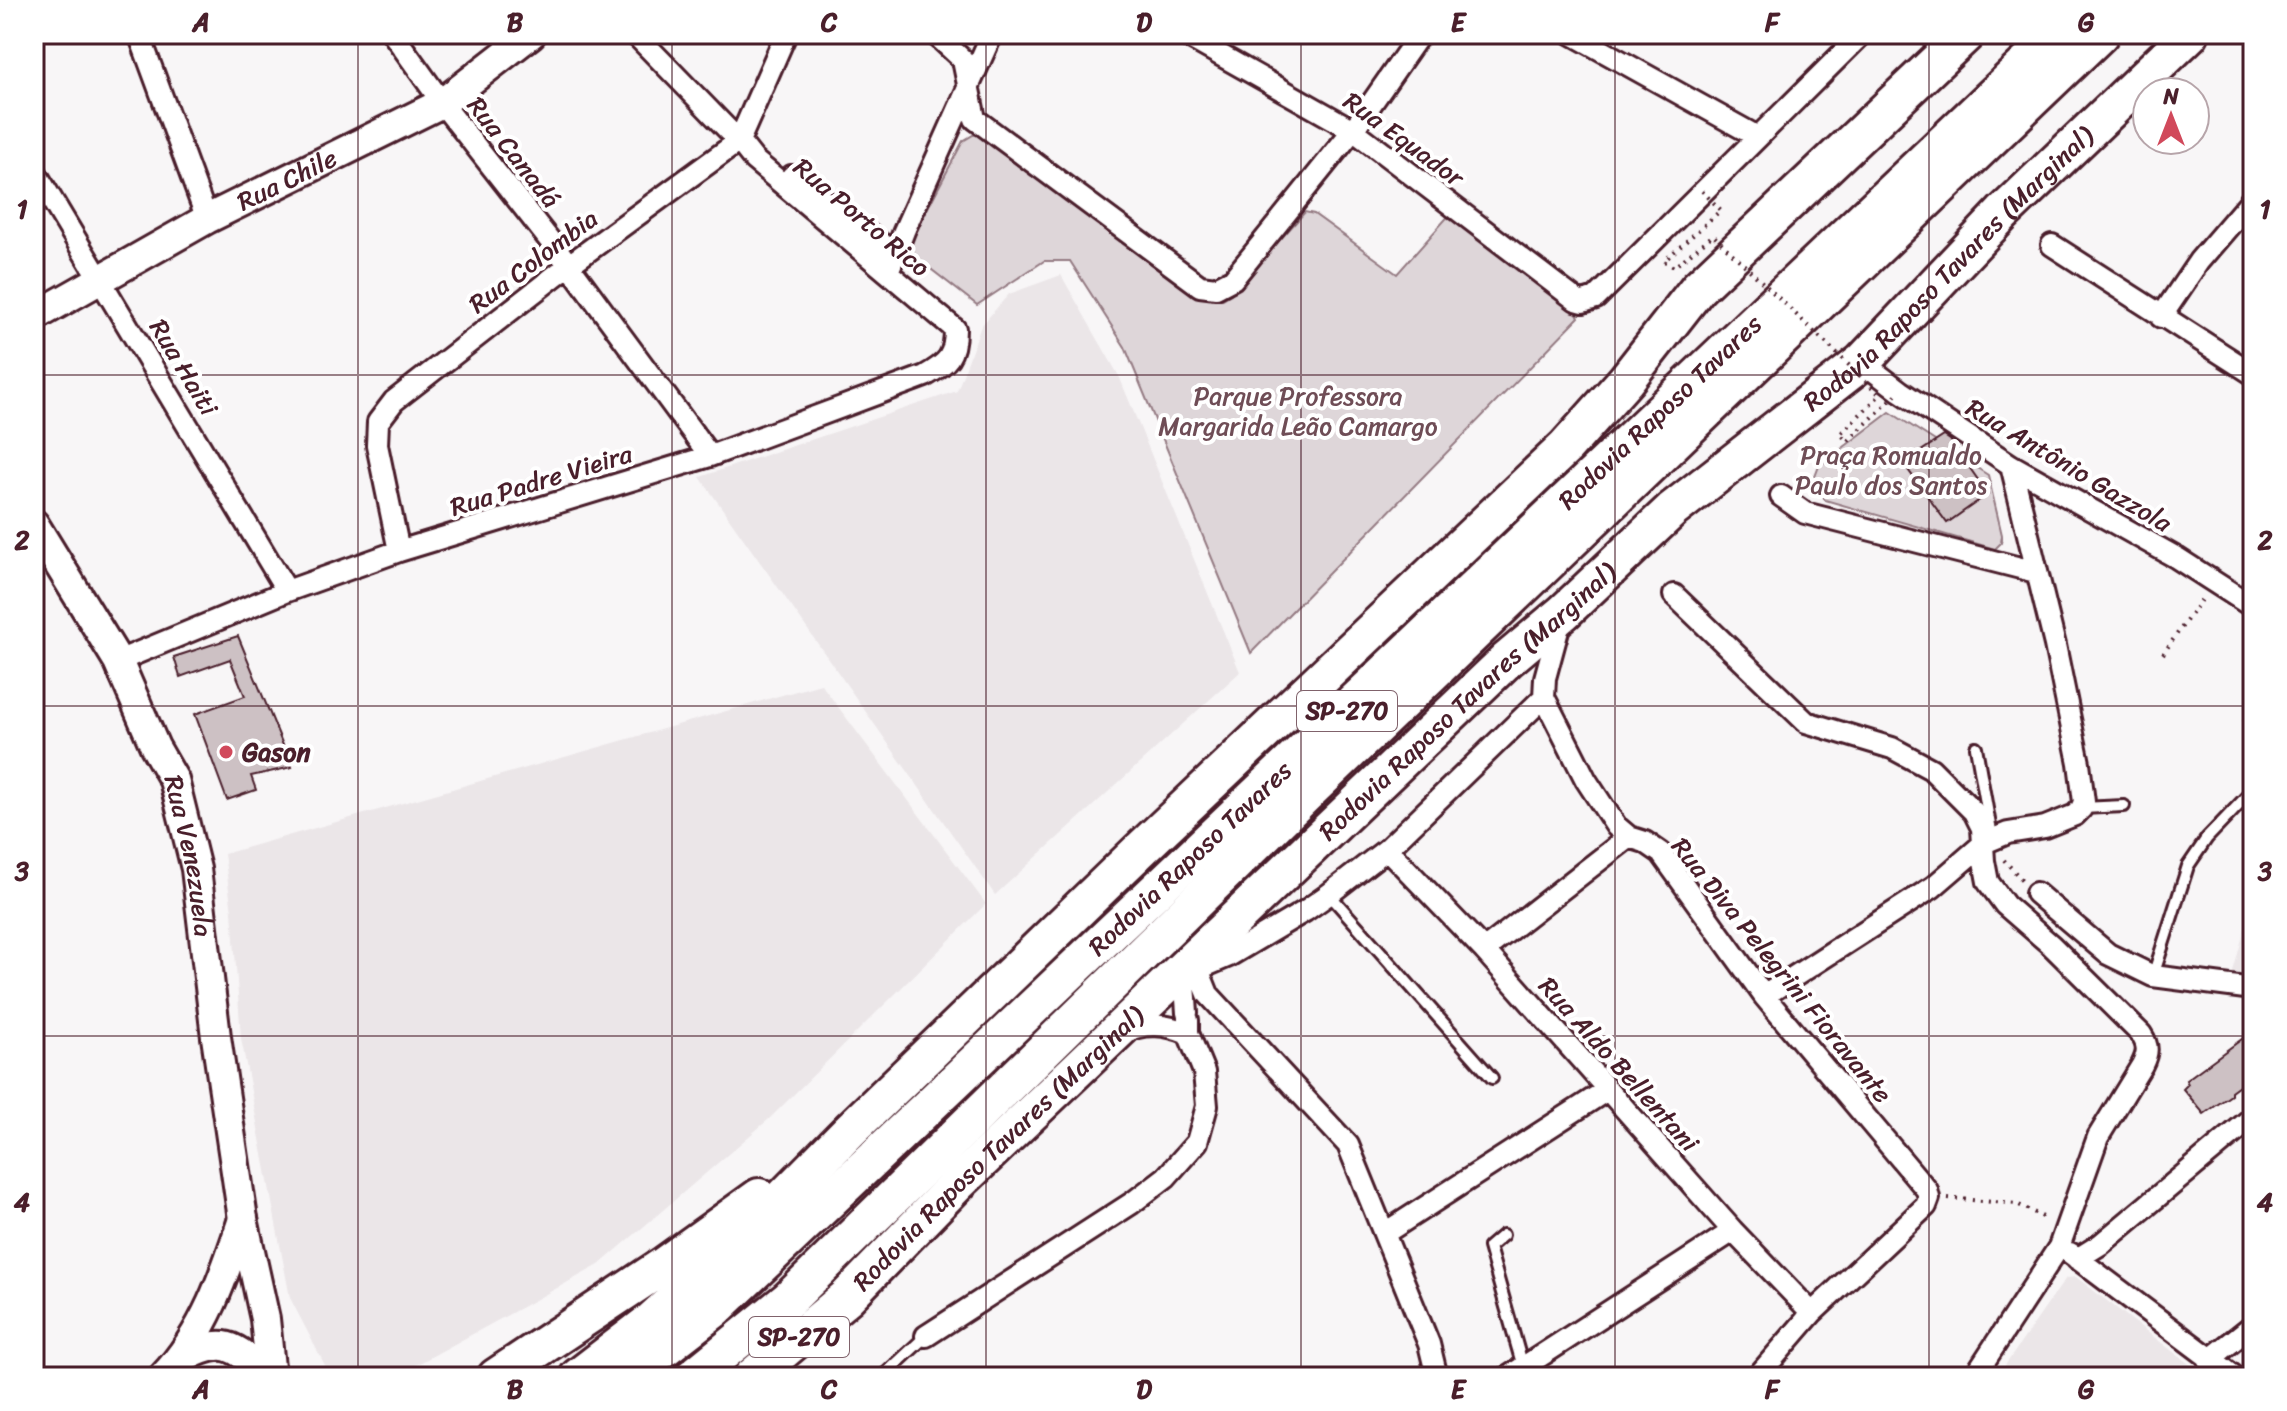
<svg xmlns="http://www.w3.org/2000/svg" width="2287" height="1411" font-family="Sriracha,sans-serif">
  <rect width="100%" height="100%" fill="#f8f6f7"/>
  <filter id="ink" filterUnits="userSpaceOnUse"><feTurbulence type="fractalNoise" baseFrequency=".0125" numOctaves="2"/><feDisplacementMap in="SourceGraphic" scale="16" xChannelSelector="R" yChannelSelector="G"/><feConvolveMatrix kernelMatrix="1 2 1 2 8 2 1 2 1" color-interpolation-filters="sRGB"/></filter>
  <g filter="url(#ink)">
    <path fill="#ebe6e8" d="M 1061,275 L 1119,376 L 1240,672 L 995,895 L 700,477 L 957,391 L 981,326 L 1009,294 Z
      M 821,684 L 986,904 L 769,1119 L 599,1265 L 394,1377 L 331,1377 L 290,1298 L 241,1038 L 232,911 L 224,854 Z
      M 2253,899 L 2253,987 L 2229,986 Z
      M 2076,1277 L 2206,1377 L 1997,1377 L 2066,1278 Z"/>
    <path fill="#ded6d9" stroke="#947a82" stroke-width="2" d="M 985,134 L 1208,298 L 1221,300 L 1231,294 L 1305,212 L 1314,214 L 1397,274 L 1451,213 L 1571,301 L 1579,317 L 1251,653 L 1125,347 L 1070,261 L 1044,261 L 977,305 L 918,259 L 910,246 L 913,236 L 963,141 L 973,135 Z
      M 1890,412 L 1988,475 L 2002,535 L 2001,543 L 1995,549 L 1825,500 L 1813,482 L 1819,466 Z"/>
    <path fill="#cdc1c4" stroke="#4a1f2b" stroke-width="2" d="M 1944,436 L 1950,440 L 1988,494 L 1947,523 L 1903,463 Z
      M 238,636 L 292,767 L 251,776 L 256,790 L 227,800 L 195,714 L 245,696 L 230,659 L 180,677 L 174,657 Z
      M 2253,1031 L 2253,1075 L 2231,1091 L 2231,1095 L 2204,1114 L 2183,1089 L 2188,1084 L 2186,1080 Z"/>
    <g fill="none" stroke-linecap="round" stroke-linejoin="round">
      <defs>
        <path id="lane" d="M 1976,747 L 1991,831
          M 2082,808 L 2124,806
          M 1329,894 L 1492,1078
          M 2153,976 L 2188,866 L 2207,838 L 2253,790
          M 1503,1235 L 1489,1247 L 1523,1367
          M 882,1377 L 926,1336"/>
        <path id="street" d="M 139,34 L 207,219
          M 393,34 L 448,111 L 569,265 L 710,456
          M 935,34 L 963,60 L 975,119 L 1200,286 L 1216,288 L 1233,279 L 1353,130 L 1420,34
          M 1183,34 L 1353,130 L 1576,300 L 1583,302 L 1596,298 L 1862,34
          M 1572,34 L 1756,136
          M 34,170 L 287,591
          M 792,176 L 895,254
          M 2052,245 L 2253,374
          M 888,272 L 904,231 L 992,34
          M 2161,317 L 2199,261 L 2253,198
          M 1862,362 L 1900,391 L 2011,465 L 2177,558 L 2253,607
          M 1781,496 L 1805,513 L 2036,572
          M 399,551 L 377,445 L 378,422 L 394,401 L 569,265 L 739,141 L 786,34
          M 1674,595 L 1806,722 L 1892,748 L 1931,769 L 1974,812 L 1982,828 L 1984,861 L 1988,882 L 2005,905 L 2051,945 L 2141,1034 C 2149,1046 2148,1053 2142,1065 L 2098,1137 L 2059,1247 L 1974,1377
          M 118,661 L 287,591 L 399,551 L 710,456 L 925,376 C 948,363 955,356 955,329 L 754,160 L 739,141 L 635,34
          M 1544,697 L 1586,780 L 1616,826 L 1629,837 L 1645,842 L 1661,853 L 1764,996 L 1927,1190 L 1929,1198 L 1926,1206 L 1812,1313 L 1757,1377
          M 1387,849 L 1484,950 L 1733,1231 L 1812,1313
          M 2036,893 L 2108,954 L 2153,976 L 2253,989
          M 1484,950 L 1629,837
          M 1202,955 L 1200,974 L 1208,994 L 1348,1145 L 1429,1344 L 1437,1377
          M 1764,996 L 1933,887 L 1984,843 L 2008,833 L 2045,827 L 2075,815 L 2081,809 L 2084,802 L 2079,763 L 2055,645 L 2011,465
          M 1187,1013 L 1184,969 L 1208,965 L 1229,956 L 1305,911 L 1329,894 L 1387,849 L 1544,697 L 1545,678 L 1561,619
          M 1124,1032 C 1146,1022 1166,1024 1188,1033 L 1188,1020
          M 1385,1233 L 1607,1090
          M 2070,1253 L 2235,1377
          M 2077,1259 L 2101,1244 L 2253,1117
          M 926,1336 L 1132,1203 L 1166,1177 L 1197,1142 L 1207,1106 L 1204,1072 L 1188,1033
          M 2209,1360 L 2253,1325
          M 1508,1377 L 1733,1231"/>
        <g id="secondary">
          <path id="s1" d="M 34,317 L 207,219 L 442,103 L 531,34"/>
          <path id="s2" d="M 34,524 L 118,661 L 155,747 L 174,780 L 196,869 L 216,1037 L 243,1219 L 265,1319 L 271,1377"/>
          <path d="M 180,1360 C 225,1335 233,1344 268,1377"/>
          <path d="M 163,1377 C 205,1333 224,1276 243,1219"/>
        </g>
        <g id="highway">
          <path d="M 496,1377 L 663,1266 L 759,1197"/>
          <path d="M 578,1377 L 651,1321 L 752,1229 L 850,1130 L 1138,852 L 1566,447 L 1626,380 L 1698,288 L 1966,34"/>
          <path id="s3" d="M 627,1377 L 715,1309 L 2058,34"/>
          <path d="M 693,1377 L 789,1299 L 1305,795 L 2100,34"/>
          <path id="s4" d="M 752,1377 L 847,1297 L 957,1184 L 1507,660 L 1564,612 L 1672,510 L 1862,362 L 2003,213 L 2190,34"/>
        </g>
      </defs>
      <use href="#lane" stroke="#4a1f2b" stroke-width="16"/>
      <use href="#street" stroke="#4a1f2b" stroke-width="26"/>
      <use href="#secondary" stroke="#4a1f2b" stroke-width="34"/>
      <use href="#highway" stroke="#4a1f2b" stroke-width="42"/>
      <path stroke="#4a1f2b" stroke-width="4" stroke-dasharray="2 6" stroke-linecap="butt" d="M 2163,654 L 2203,597
        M 2244,722 L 2253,711
        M 2004,860 L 2022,880
        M 1948,1198 L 2017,1204 L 2047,1219"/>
      <use href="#lane" stroke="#fff" stroke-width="10"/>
      <use href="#street" stroke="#fff" stroke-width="20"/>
      <use href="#secondary" stroke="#fff" stroke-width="28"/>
      <use href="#highway" stroke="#fff" stroke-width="36"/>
      <path stroke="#4a1f2b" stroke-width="4" stroke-dasharray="2 6" stroke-linecap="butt" d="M 1702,191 L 1721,210 L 1664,261 L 1674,267 L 1713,235 L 1880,395 L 1840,434 L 1848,441 L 1900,391"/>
    </g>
  </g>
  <path fill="none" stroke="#4a1f2b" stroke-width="2" stroke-opacity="0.55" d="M 358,34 L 358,1377M 672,34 L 672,1377M 986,34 L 986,1377M 1301,34 L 1301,1377M 1615,34 L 1615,1377M 1929,34 L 1929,1377M 34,375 L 2253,375M 34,706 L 2253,706M 34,1036 L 2253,1036"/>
  <circle fill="#d1495b" stroke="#fff" stroke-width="3" cx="226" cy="752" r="8"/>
  <g text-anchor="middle" stroke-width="8" stroke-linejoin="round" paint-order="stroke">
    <g fill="#fff" stroke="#80626b" stroke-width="2">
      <rect x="1297" y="691" width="100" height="40" rx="6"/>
      <rect x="749" y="1317" width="100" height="40" rx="6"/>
    </g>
    <g font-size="24" font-weight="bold" fill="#4a1f2b">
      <text x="1347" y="719">SP-270</text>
      <text x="799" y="1345">SP-270</text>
    </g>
    <g font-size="26" fill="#4a1f2b" stroke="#fff">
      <text transform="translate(1404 139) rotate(36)" y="9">Rua Equador</text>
      <text transform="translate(514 152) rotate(52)" y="9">Rua Canadá</text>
      <text dy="9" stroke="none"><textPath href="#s1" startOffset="288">Rua Chile</textPath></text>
      <text transform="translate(862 217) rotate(40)" y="9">Rua Porto Rico</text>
      <text transform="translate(533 261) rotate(-37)" y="9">Rua Colombia</text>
      <text dy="9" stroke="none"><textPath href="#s4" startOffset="1632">Rodovia Raposo Tavares (Marginal)</textPath></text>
      <text transform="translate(184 367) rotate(59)" y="9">Rua Haiti</text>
      <text dy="9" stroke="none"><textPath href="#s3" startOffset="1414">Rodovia Raposo Tavares</textPath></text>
      <text transform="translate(2069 465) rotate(31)" y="9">Rua Antônio Gazzola</text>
      <text transform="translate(541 480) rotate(-17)" y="9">Rua Padre Vieira</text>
      <text dy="9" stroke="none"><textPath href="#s4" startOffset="984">Rodovia Raposo Tavares (Marginal)</textPath></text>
      <text dy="9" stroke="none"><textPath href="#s2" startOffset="370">Rua Venezuela</textPath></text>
      <text dy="9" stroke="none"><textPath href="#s3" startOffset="766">Rodovia Raposo Tavares</textPath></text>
      <text transform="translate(1782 970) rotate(51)" y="9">Rua Diva Pelegrini Fioravante</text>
      <text transform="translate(1619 1064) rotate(48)" y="9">Rua Aldo Bellentani</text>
      <text dy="9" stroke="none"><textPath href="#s4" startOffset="336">Rodovia Raposo Tavares (Marginal)</textPath></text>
    </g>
    <g font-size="26" fill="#6f4d56" stroke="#fff">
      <text x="1298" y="405">Parque Professora<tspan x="1298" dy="30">Margarida Leão Camargo</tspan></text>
      <text x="1891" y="464">Praça Romualdo<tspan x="1891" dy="30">Paulo dos Santos</tspan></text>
    </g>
    <g font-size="26" font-weight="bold" fill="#4a1f2b" stroke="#fff" text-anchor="start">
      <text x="242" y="761">Gason</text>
    </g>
  </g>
  <rect width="2287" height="1411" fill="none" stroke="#fff" stroke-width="88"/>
  <g transform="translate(2171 116)"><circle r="38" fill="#ffffff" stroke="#b7a5aa" stroke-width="2"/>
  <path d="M0-6L14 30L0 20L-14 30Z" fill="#d1495b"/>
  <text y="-12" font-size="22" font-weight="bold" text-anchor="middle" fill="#4a1f2b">N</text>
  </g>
  <rect x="44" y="44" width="2199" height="1323" fill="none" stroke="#4a1f2b" stroke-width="3"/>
  <g font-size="26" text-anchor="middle" font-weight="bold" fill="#4a1f2b">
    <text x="201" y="31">A</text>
    <text x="515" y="31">B</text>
    <text x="829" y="31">C</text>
    <text x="1144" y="31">D</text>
    <text x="1458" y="31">E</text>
    <text x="1772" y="31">F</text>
    <text x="2086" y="31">G</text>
    <text x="22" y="218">1</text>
    <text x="2265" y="218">1</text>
    <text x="22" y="549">2</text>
    <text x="2265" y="549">2</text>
    <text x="22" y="880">3</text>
    <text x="2265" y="880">3</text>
    <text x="22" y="1211">4</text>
    <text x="2265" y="1211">4</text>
    <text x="201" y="1398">A</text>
    <text x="515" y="1398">B</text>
    <text x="829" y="1398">C</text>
    <text x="1144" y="1398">D</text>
    <text x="1458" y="1398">E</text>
    <text x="1772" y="1398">F</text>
    <text x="2086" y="1398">G</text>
  </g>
</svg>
